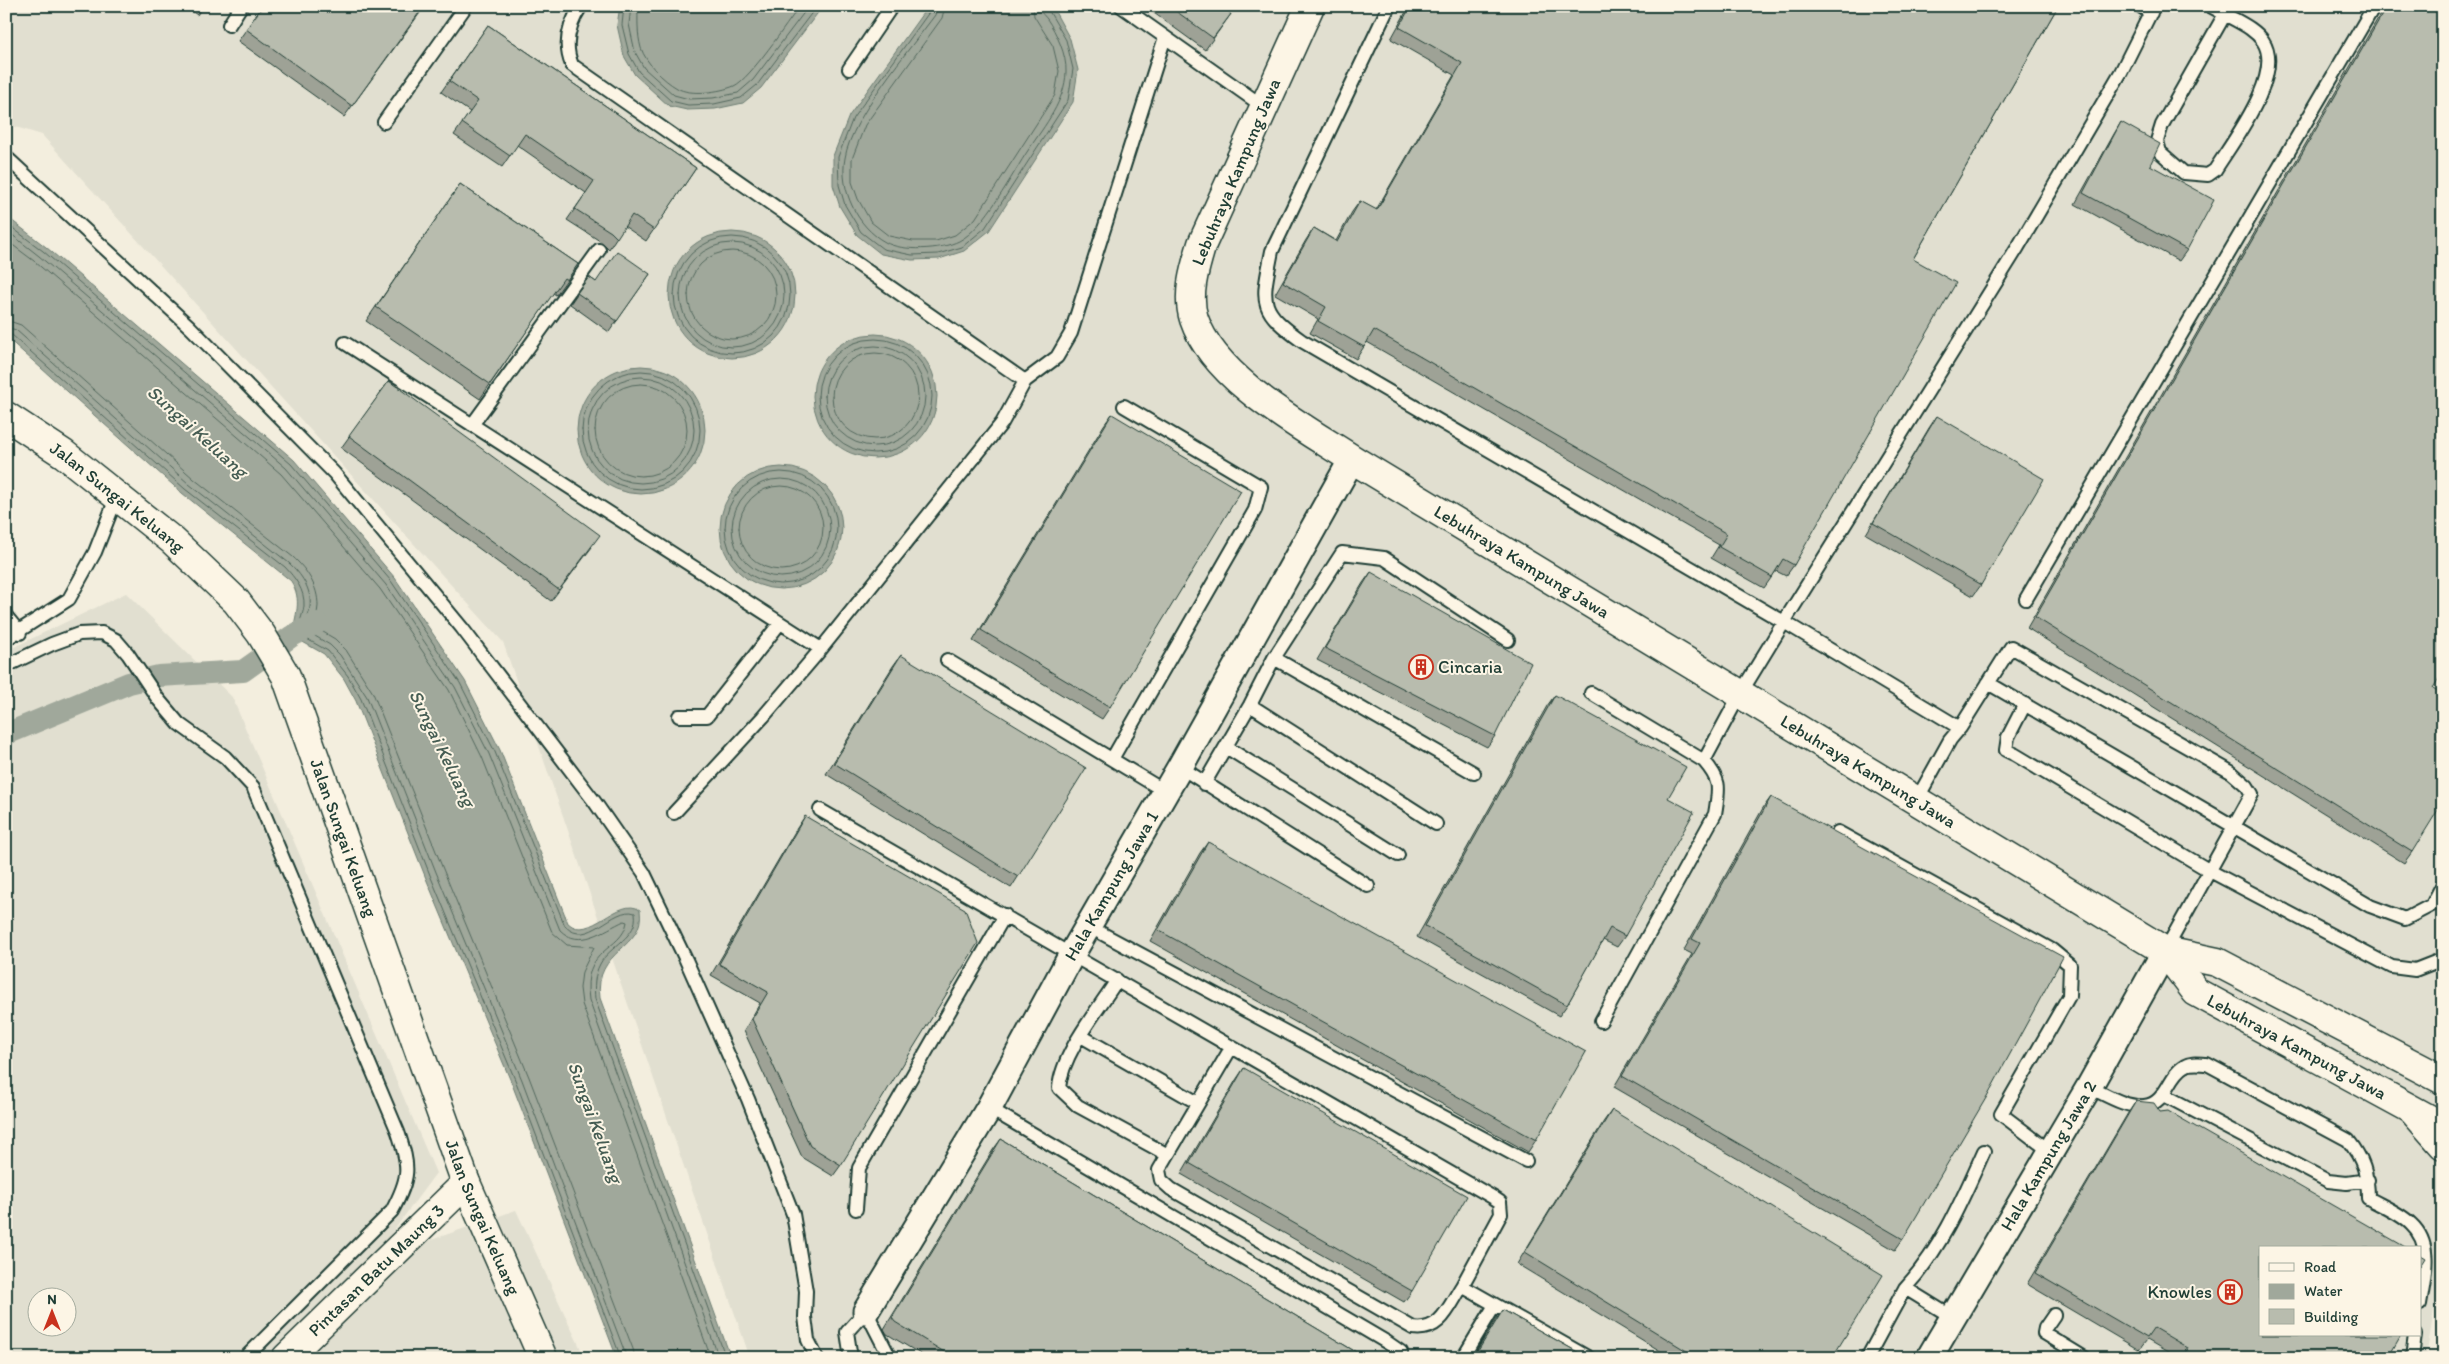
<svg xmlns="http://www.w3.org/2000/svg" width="2449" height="1364" font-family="Itim,sans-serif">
  <rect width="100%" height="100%" fill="#f3eede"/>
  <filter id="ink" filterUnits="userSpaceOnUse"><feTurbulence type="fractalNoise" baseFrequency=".02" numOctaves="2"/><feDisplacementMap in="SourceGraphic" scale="10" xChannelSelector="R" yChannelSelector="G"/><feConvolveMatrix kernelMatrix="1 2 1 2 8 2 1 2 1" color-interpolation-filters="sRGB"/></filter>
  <g filter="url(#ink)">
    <path fill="#e1dfd0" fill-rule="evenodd" d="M 6,6 L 2443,6 L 2443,1257 L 2426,1358 L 750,1358 L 503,642 L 42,135 L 6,124 ZM 2260,1248 L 2420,1248 L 2420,1335 L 2260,1335 Z
      M 126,593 L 232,697 L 436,1173 L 372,1260 L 269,1358 L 6,1358 L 6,651 ZM 38,1296 L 68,1296 L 68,1326 L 38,1326 Z
      M 516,1210 L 585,1358 L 300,1358 L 420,1244 Z"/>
    <path fill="#a0a89b" stroke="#6c7d72" d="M 620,6 L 823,6 L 761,88 L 743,103 L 715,109 L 687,110 L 669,106 L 635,75 L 624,56 L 617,25 Z
      M 928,6 L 1048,6 L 1054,10 L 1070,39 L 1078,70 L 1073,102 L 989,231 L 964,251 L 939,259 L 912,260 L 881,254 L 857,235 L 840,207 L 833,185 L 833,156 L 849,116 Z
      M 6,216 L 46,247 L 294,460 L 395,578 L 465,681 L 500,750 L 568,923 C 589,943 619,895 640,910 C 646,949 593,949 600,998 L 731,1358 L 617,1358 L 512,1084 L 425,876 L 356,701 L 344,679 L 324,654 L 292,636 C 295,615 303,601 291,581 L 182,493 L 6,337 Z
      M669 295a63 63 0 1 1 126 0a63 63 0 1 1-126 0Z
      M813 396a62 62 0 1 1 124 0a62 62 0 1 1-124 0Z
      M577 430a64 64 0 1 1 128 0a64 64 0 1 1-128 0Z
      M720 528a61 61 0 1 1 122 0a61 61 0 1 1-122 0Z"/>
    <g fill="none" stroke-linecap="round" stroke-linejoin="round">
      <path stroke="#53685d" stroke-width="1" d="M 624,6 L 622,25 L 629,54 L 639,72 L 671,101 L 688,105 L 714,104 L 741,98 L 757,85 L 817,6
        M 631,6 L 629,24 L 635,52 L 644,68 L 674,95 L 689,99 L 713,98 L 738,93 L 753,80 L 809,6
        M 638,6 C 638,21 637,33 641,48 C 646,63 663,80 677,88 C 690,96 720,92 734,86 C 750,79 787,23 800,6
        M 931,6 L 930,11 L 853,118 L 838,157 L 839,185 L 845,205 L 861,232 L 883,249 L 912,255 L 938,254 L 962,247 L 985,228 L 1068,100 L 1073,69 L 1066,40 L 1046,6
        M 938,6 L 935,15 C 910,49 851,118 845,158 C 839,189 857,227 885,242 C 902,252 941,250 959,241 C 985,228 1012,174 1029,149 C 1045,125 1065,101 1066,72 C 1067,55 1056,32 1047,19 C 1043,14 1040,13 1040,6
        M 945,6 L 942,18 L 865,125 L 852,159 L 852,182 L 858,199 L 871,222 L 889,236 L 913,241 L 936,241 L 955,235 L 975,219 L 1055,95 L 1059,71 L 1053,46 L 1034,16 L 1033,6
        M 6,223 L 43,251 L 291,464 L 391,581 L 460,683 L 495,752 L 565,926 C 588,950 613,905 635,913 C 639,937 609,946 600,964 C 594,975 594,987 595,999 L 726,1358
        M 6,230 L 39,256 L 286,468 L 386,585 L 455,687 L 489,754 L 560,930 C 580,950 604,930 624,921 L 627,922 C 622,952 581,946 589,1000 L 719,1358
        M674 295a58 58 0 1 1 116 0a58 58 0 1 1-116 0Z
        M 6,240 L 34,261 L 281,474 L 380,589 L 449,690 L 482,757 L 552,932 L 567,945 L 594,947 L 582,972 L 580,988 L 582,1004 L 711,1358
        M680 295a52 52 0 1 1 104 0a52 52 0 1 1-104 0Z
        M688 295a44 44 0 1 1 88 0a44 44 0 1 1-88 0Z
        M 6,320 L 21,325 L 194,479 L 293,557 C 307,570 318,586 318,606 C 318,613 314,619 313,626 L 335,639 L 346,650 L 373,693 L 443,869 L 529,1077 L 633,1349 L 635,1358
        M 6,327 L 16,330 L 189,484 L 289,563 C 301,574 312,589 310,607 C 309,615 305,622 305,630 L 330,645 L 340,655 L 367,697 L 436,872 L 522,1080 L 627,1358
        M 6,333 L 12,335 L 185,489 L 285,567 C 295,578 305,590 304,606 C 303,615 298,624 298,634 L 328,651 L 348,676 L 361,699 L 430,875 L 516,1082 L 621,1358
        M818 396a57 57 0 1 1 114 0a57 57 0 1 1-114 0Z
        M825 396a50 50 0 1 1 100 0a50 50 0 1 1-100 0Z
        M832 396a43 43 0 1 1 86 0a43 43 0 1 1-86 0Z
        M582 430a59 59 0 1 1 118 0a59 59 0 1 1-118 0Z
        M588 430a53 53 0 1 1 106 0a53 53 0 1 1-106 0Z
        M595 430a46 46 0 1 1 92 0a46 46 0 1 1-92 0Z
        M725 528a56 56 0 1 1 112 0a56 56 0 1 1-112 0Z
        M732 528a49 49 0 1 1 98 0a49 49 0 1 1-98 0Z
        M739 528a42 42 0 1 1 84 0a42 42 0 1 1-84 0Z"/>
      <path stroke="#a0a89b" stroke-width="22" d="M 6,734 L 129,683 L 159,676 L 243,671 L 292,636 L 317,623"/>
      <defs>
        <path id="service" d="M 581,6 C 569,24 563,44 572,65 L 1025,381 L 1057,357 L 1071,333 L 1165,37
          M 1121,6 L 1264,107
          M 1389,6 L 1272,251 C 1262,302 1257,309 1302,341 L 1784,622 L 2018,247 L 2121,72 L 2154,6
          M 2140,6 L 2151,13
          M 2210,6 L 2225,14
          M 2225,14 C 2238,22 2254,28 2263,41 C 2285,74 2233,141 2215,170 L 2208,175 L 2184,173 L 2160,152 L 2157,141 L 2162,125 Z
          M 229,25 L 241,6
          M 849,69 L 892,6
          M 384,122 L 466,6
          M 6,157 L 190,327 L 334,473 L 462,628 L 594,801 L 644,873 L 686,960 L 748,1099 L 793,1214 L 806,1291 L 805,1317 L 808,1340 L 817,1358
          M 345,343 L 821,649
          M 472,425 L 599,250
          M 2026,599 L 2374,6
          M 6,616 L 20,633
          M 6,639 L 69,599 L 95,552 L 117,496
          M 1274,658 L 1474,773
          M 947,660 L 1166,792
          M 6,666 L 52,644 L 79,634 L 102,633 L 116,640 L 128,654 L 158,699 L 179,724 L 225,757 L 253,787 L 398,1132 C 410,1168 410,1177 392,1211 L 245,1358
          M 1988,683 L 2370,906 L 2405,919 L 2432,905 L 2443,884
          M 1591,693 L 1704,761 C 1722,782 1719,788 1715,814 L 1601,1021
          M 2025,704 L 2008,737 L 2006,750 L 2014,754 L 2210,871 L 2392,967 L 2415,970 L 2443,959
          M 1250,705 L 1436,824
          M 679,716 L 707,716 L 780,623
          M 1226,747 L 1398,855
          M 1112,759 L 1255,510 L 1261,487 L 1124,406
          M 1704,761 L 1740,694 L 1784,622 L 1960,728
          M 1180,767 L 1368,886
          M 1204,784 L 1250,705 L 1274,658 L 1342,553 L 1384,558 L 1508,640
          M 1916,801 L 1950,740 L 1960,728 L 2011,647 L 2231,772 L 2247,786 L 2252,794 L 2165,951
          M 820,810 L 1494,1198 L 1500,1202 L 1501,1214 L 1462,1286
          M 674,813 L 763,717 L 821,649 L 1002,423 L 1025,381
          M 1838,832 L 2052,950 L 2070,965 L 2069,996 L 2001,1114 L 2051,1152
          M 1088,926 L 1526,1161
          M 1117,980 C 1098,1010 1062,1053 1059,1088 L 1078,1106 L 1168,1155
          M 1081,1036 L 1198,1103
          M 1231,1048 L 1159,1170 L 1161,1180 L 1171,1189 L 1413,1328 C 1441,1332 1449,1306 1462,1286 L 1589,1358
          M 2089,1087 C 2105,1094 2126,1108 2144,1106 C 2167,1104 2168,1075 2185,1066 C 2191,1062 2200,1064 2207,1064 L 2348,1140 C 2363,1159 2368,1174 2368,1198 C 2382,1206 2400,1213 2411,1224 C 2434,1245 2424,1278 2420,1304
          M 2164,1095 L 2328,1181 L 2347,1183 L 2368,1180
          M 989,1108 L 1388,1343 L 1401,1352 L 1401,1358
          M 856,1209 L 859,1168 L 1005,915
          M 2054,1315 L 2045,1328 L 2044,1333 L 2085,1358
          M 1952,1317 L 1905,1288 C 1942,1248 1962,1200 1984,1151
          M 851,1358 L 847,1332 L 866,1311 L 890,1358
          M 1463,1358 L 1495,1305
          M 1867,1358 L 1905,1288
          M 2412,1358 L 2415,1335"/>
        <g id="minor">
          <path id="s1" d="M 866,1311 L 989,1108 L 1072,954 L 1180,767 L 1352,459"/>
          <path id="s2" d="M 1929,1358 L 2089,1087 L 2165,951"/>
        </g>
        <g id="tertiary">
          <path id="s3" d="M 1310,6 L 1202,244 C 1195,267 1186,295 1194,319 C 1214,379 1301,426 1352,459 L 2165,951 L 2217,962 L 2443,1080"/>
          <path id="s4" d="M 6,416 L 64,454 L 173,541 L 236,601 L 261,634 L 286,676 L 466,1183 L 543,1358"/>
          <path id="s5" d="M 2165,951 L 2196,992 L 2435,1122"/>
          <path id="s6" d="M 286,1358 L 466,1183"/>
        </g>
        <path id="trunk" d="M 2414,1112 L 2443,1145"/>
      </defs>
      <use href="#service" stroke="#1f3d34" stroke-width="16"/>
      <use href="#minor" stroke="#1f3d34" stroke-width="29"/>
      <use href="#tertiary" stroke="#1f3d34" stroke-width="31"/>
      <use href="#trunk" stroke="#1f3d34" stroke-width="31"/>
      <use href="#service" stroke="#fcf5e5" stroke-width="12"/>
      <use href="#minor" stroke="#fcf5e5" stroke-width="25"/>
      <use href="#tertiary" stroke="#fcf5e5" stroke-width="28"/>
      <use href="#trunk" stroke="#fcf5e5" stroke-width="28"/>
    </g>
    <path fill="#9ea296" stroke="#1f3d34" d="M 185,6 L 203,6 L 197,15 Z
      M 263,6 L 425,6 L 344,117 L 238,41 Z
      M 1148,6 L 1225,6 L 1223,9 L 1231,14 L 1205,50 L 1147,8 Z
      M 1400,6 L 2058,6 L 1913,259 L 1794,565 L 1786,576 L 1776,571 L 1764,588 L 1711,558 L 1719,545 L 1367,342 L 1356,359 L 1310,333 L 1318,319 L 1275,294 L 1306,240 L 1314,228 L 1336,241 L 1352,212 L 1360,201 L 1376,210 L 1454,75 L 1391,39 L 1407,10 Z
      M 2385,6 L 2443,6 L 2433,688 L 2412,852 L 2404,863 L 2027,628 Z
      M 488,25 L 696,168 L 646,241 L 624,226 L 609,249 L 603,243 L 567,220 L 586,193 L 517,145 L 502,167 L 454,135 L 470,112 L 441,92 Z
      M 2121,122 L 2150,165 L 2187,250 L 2179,261 L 2075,204 L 2114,134 Z
      M 460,184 L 578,264 L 556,295 L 553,293 L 480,399 L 366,321 Z
      M 650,274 L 609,332 L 570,304 L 589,277 L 596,282 Z
      M 389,381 L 592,547 L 551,601 L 341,448 Z
      M 1112,414 L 1110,707 L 1102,719 L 973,641 L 1104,425 Z
      M 1937,416 L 1981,585 L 1973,596 L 1866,534 L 1929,428 Z
      M 1371,572 L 1495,736 L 1487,747 L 1317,660 L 1363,583 Z
      M 901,655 L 1018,877 L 1011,888 L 826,774 L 893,666 Z
      M 1555,695 L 1668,798 L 1625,936 L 1617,947 L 1603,940 L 1567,1005 L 1559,1016 L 1417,937 L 1547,706 Z
      M 1771,797 L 1903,1239 L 1895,1250 L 1614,1087 L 1692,954 L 1684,950 L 1763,808 Z
      M 805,816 L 841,1165 L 833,1176 L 802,1157 L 744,1031 L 760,1003 L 711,975 L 797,828 Z
      M 1208,842 L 1536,1140 L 1528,1152 L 1150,941 L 1200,853 Z
      M 1244,1068 L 1412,1291 L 1404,1302 L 1181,1174 L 1236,1080 Z
      M 2136,1101 L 2160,1112 L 2388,1358 L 2178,1358 L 2147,1340 L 2139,1350 L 2027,1284 L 2128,1113 Z
      M 1612,1110 L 1832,1358 L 1672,1358 L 1517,1264 L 1604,1121 Z
      M 1001,1139 L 1366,1358 L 927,1358 L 887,1334 L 884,1329 L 993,1150 Z
      M 1503,1310 L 1588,1358 L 1476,1352 L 1495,1321 Z"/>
    <path fill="#b8bcae" stroke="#1f3d34" d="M 263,6 L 424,6 L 352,106 L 246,29 Z
      M 1169,6 L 1224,6 L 1223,8 L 1231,14 L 1213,38 Z
      M 1411,6 L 2058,6 L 1913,259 L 1956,283 L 1794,565 L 1783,559 L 1772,577 L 1719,547 L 1727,534 L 1374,330 L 1364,347 L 1318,321 L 1326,307 L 1283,282 L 1314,228 L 1337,242 L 1360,201 L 1377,210 L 1462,63 L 1399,27 Z
      M 2387,6 L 2443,6 L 2443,672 L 2433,688 L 2443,694 L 2443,802 L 2412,852 L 2035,617 Z
      M 488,25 L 696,168 L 654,230 L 632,215 L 617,238 L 611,232 L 575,209 L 594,181 L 525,134 L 510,156 L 462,123 L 478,101 L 449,81 Z
      M 2121,122 L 2160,144 L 2150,165 L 2214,200 L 2187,250 L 2083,193 Z
      M 460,184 L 578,264 L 567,280 L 564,278 L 490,384 L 376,307 Z
      M 617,251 L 650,274 L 617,321 L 577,293 L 589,277 L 596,282 Z
      M 389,381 L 600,535 L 559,590 L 349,436 Z
      M 1112,414 L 1241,491 L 1110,707 L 981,630 Z
      M 1937,416 L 2044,479 L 1981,585 L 1873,523 Z
      M 1371,572 L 1531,663 L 1495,736 L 1325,648 Z
      M 901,655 L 1086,768 L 1018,877 L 834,763 Z
      M 1555,695 L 1686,767 L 1668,798 L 1694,812 L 1625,936 L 1610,928 L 1567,1005 L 1425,926 Z
      M 1771,797 L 2063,957 L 1986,1098 L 1903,1239 L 1622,1076 L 1700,943 L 1692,939 Z
      M 805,816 L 965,909 L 978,943 L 841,1165 L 810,1146 L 752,1019 L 768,992 L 719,964 Z
      M 1208,842 L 1586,1052 L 1536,1140 L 1158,930 Z
      M 1244,1068 L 1467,1196 L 1412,1291 L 1189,1163 Z
      M 2136,1101 L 2154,1103 L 2160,1112 L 2168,1111 L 2407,1248 L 2260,1248 L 2260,1335 L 2401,1335 L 2388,1358 L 2182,1358 L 2188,1348 L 2154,1328 L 2147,1338 L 2035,1273 Z
      M 1612,1110 L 1883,1275 L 1832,1358 L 1698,1358 L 1525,1252 Z
      M 1001,1139 L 1366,1358 L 954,1358 L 895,1322 L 892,1318 Z
      M 2420,1255 L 2425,1258 L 2420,1266 Z
      M 1503,1310 L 1588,1358 L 1469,1358 L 1470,1355 L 1478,1351 Z"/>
  </g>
  <defs>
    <symbol id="building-ring" viewBox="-11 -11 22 22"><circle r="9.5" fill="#fcf5e5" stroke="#c8321e" stroke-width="1.5"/><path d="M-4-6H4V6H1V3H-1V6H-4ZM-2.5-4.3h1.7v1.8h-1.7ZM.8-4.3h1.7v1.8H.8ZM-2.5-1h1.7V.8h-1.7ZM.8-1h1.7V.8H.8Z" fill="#c8321e"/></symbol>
  </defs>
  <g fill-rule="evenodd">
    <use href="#building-ring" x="1407" y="653" width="28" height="28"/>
    <use href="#building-ring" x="2216" y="1278" width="28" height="28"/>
  </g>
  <g text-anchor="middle" stroke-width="4" stroke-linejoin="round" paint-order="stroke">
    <g font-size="18" fill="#1f3d34" stroke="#fcf5e5">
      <text transform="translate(1236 172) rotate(-67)" y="6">Lebuhraya Kampung Jawa</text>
      <text dy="6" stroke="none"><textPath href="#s4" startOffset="138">Jalan Sungai Keluang</textPath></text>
      <text dy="6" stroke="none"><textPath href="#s3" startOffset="751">Lebuhraya Kampung Jawa</textPath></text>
      <text dy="6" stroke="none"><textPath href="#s3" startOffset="1156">Lebuhraya Kampung Jawa</textPath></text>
      <text dy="6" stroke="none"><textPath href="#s4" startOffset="558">Jalan Sungai Keluang</textPath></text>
      <text dy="6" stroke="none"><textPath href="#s1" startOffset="491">Hala Kampung Jawa 1</textPath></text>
      <text dy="6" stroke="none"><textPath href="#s5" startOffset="166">Lebuhraya Kampung Jawa</textPath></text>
      <text dy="6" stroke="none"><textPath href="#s2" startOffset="235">Hala Kampung Jawa 2</textPath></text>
      <text dy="6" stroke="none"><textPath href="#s4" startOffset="962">Jalan Sungai Keluang</textPath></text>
      <text dy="6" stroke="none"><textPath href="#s6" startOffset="126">Pintasan Batu Maung 3</textPath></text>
    </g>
    <g font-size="18" fill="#1f3d34" stroke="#fcf5e5" text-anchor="start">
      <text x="1438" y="673">Cincaria</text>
      <text x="2212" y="1298" text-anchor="end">Knowles</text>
    </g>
    <g font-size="19" font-style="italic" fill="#465d53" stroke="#fcf5e5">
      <text transform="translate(198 431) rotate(42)" y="7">Sungai Keluang</text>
      <text transform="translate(443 748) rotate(64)" y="7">Sungai Keluang</text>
      <text transform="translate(596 1122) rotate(70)" y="7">Sungai Keluang</text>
    </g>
  </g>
  <rect width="2449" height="1364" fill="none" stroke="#fcf5e5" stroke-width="25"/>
  <rect x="12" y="12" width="2424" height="1339" fill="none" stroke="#1f3d34" stroke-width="2" filter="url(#ink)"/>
  <rect x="2259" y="1246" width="162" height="90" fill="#fcf5e5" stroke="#a4ab9e"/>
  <rect x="2269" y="1263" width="25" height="8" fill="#fcf5e5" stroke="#a4ab9e"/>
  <text x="2304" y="1272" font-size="15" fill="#1f3d34">Road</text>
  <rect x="2269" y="1284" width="25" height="15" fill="#a0a89b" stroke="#a4ab9e"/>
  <text x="2304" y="1296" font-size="15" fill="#1f3d34">Water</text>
  <rect x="2269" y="1309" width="25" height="15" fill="#b8bcae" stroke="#a4ab9e"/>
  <text x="2304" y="1322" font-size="15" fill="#1f3d34">Building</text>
  <g transform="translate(52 1312)"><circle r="24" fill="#fcf5e5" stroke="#a4ab9e"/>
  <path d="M0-4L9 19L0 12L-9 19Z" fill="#c8321e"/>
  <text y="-8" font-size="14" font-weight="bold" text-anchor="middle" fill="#1f3d34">N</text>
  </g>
</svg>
